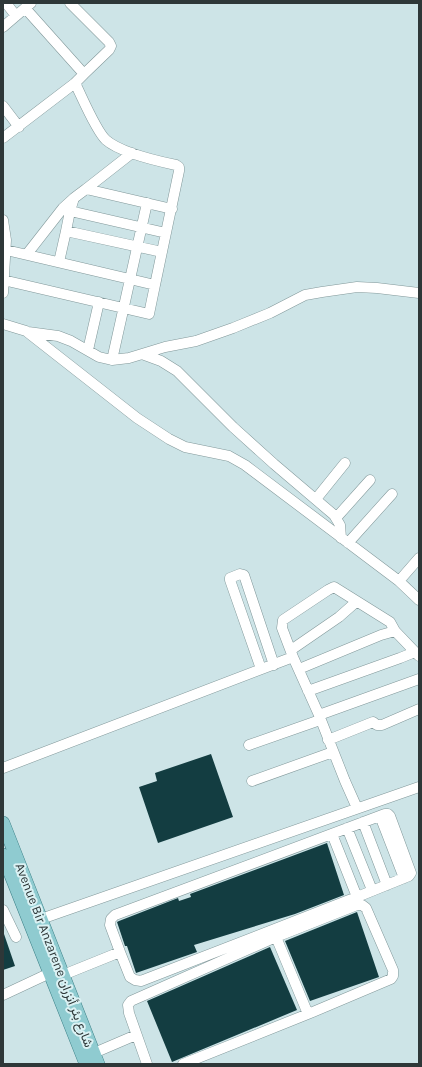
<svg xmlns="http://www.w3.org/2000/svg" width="422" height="1067" font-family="Karla,Vazirmatn,sans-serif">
  <rect width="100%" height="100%" fill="#cde4e7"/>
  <path fill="#133d41" d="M 211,754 L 233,817 L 158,843 L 139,787 L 157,781 L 155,773 Z
    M 327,843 L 344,895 L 295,914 L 194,945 L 197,952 L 136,973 L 127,946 L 125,946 L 117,922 L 119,921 L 178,898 L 179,901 L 191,897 L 190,894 Z
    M 357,912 L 379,977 L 310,1001 L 285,941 Z
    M 3,934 L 4,934 L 15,966 L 3,970 Z
    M 270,947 L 297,1010 L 172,1062 L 147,1001 Z"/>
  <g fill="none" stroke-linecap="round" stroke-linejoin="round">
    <defs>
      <path id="minor" d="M 6,3 L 16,16
        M 70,3 L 109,42 L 111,46 L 109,50 L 84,74
        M 25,8 L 84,74 L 75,83
        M 3,27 L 31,3
        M 3,106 L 19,127
        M 3,138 L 75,83 C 82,97 96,131 106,140 C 121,153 157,161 176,165 L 179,167 L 179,171 L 155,285
        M 86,189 L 132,153
        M 70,211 L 74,198 L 86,189 L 172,209
        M 3,220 L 6,240 L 3,293
        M 66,231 L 70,211 L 166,233
        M 27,254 L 63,208 L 74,198
        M 59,262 L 66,231 L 162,252
        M 3,280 L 149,314 L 155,285 L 6,250
        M 3,324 L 26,331 L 137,418 L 169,439 L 185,447 L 229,456 L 245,465 L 399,581 L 419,600
        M 28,332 L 58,336 L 71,341 L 99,357 L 112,360 L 129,358 L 165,347 L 196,341 L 233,328 L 270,313 L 305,295 L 322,292 L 357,287 L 377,288 L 419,293
        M 88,350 L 99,302
        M 142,354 L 161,361 L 177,371 L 233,427 L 274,464 L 334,515 L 340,525 L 341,538
        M 112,360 L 147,203
        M 316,499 L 345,463
        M 336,518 L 370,480
        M 348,543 L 392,494
        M 399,581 L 419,558
        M 291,650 L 339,617 L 356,602
        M 261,669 L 230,580 L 230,578 L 240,574 L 244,575 L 274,665
        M 299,669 L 381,635 L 395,631
        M 308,691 L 400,658 L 415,652
        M 319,715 L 419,679
        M 328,740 L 373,722 L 377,725 L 382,725 L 419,709
        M 249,745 L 320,720
        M 3,768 L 293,657
        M 252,781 L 333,752
        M 357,808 L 345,781 L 319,715 L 293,657 L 282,628 L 283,620 L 328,590 L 334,587 L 390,622 L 395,631 L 419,656
        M 380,816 L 404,878
        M 363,822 L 387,885
        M 347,828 L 372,890
        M 3,910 L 16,937
        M 41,919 L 419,787
        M 276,937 L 308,1014
        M 120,952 L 110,925 L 111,919 L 115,915 L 385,814 L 388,814 L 390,816 L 411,873 L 409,876 L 357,897 L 332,834
        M 63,975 L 120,952 L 130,977 L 135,980 L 141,981 L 357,897
        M 3,995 L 50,973
        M 94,1053 L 136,1035
        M 147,1064 L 129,1013 L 128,1005 L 131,1001 L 276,937 L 357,905 L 362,905 L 366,908 L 393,970 L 393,976 L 391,979 L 308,1014 L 183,1064"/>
      <path id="major" d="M 3,823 L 98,1064
        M 3,855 L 86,1064"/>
    </defs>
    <use href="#minor" stroke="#82989a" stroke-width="11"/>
    <use href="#major" stroke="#3c8087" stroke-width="14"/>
    <use href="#minor" stroke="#fff" stroke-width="10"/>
    <use href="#major" stroke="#8fcbd0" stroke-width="13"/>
  </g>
  <g text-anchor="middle" stroke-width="4" stroke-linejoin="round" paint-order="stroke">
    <g font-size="13" fill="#2e3738" stroke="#dbf2f4">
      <text transform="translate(55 955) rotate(69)" y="5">Avenue Bir Anzarene شارع بئر أنزران</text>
    </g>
  </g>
  <rect width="422" height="1067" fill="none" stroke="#2e3738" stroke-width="8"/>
</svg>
